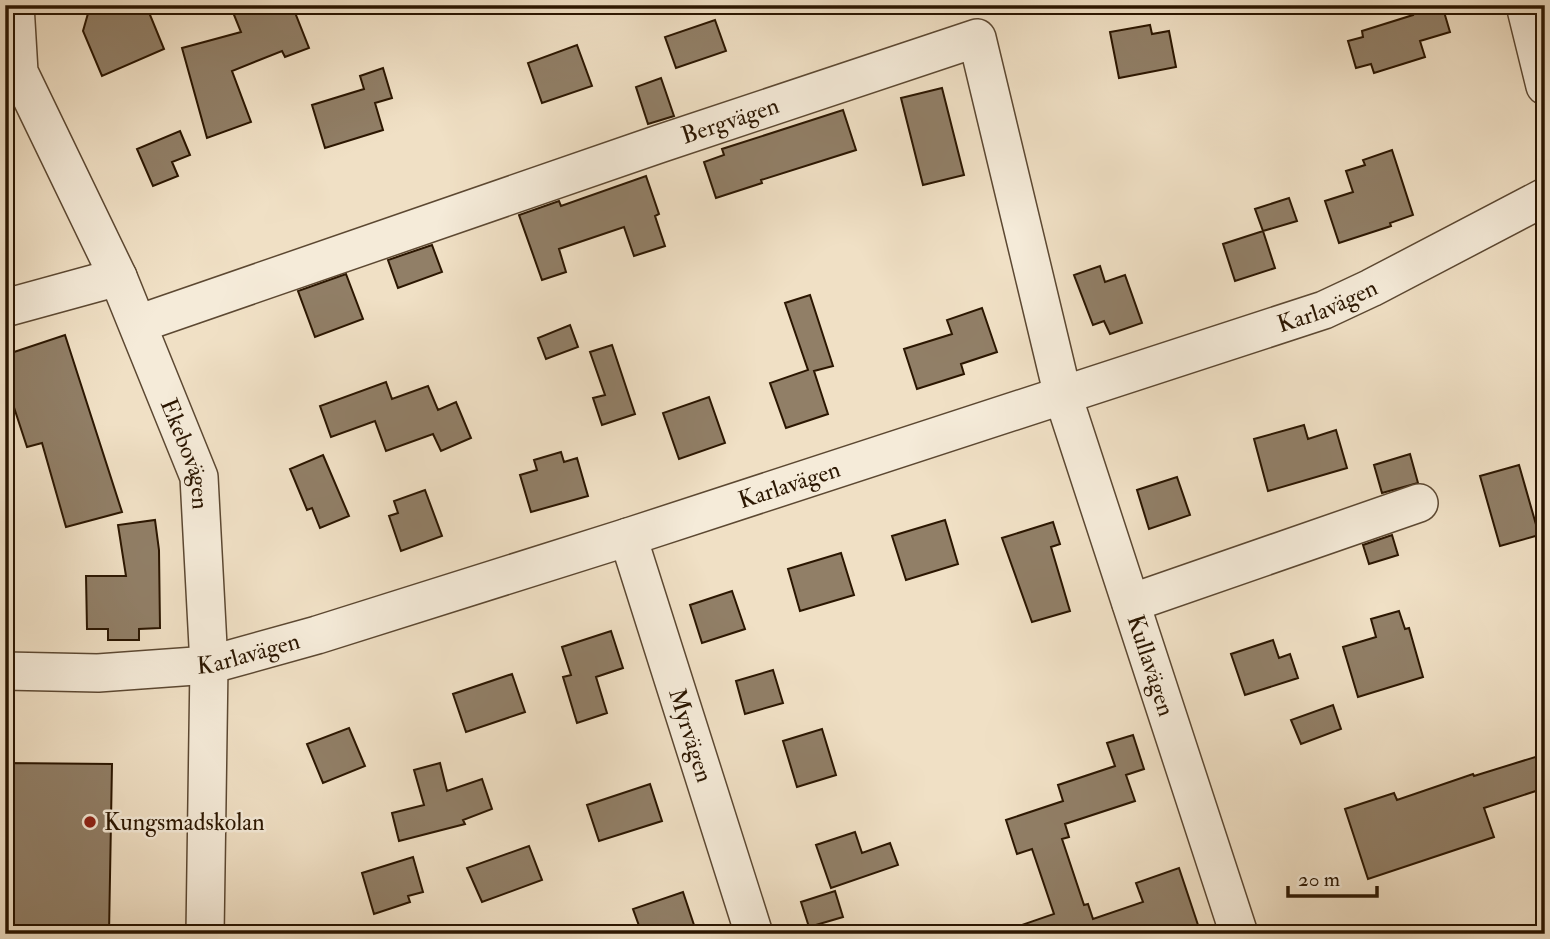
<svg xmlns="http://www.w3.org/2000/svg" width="1550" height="939" font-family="'IM FELL Double Pica',serif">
  <rect width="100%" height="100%" fill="#f0e0c5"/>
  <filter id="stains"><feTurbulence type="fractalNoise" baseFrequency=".00286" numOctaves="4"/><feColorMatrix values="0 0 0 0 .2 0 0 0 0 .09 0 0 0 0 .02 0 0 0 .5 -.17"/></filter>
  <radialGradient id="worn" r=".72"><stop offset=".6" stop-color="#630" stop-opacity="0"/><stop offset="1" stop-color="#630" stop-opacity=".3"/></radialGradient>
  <path fill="#917f67" stroke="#2b1601" stroke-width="2" d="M 99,5 L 146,5 L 164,49 L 102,76 L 83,31 L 89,10 Z
    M 230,5 L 292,5 L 309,48 L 285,57 L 282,51 L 232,71 L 251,122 L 207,138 L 182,48 L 241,32 Z
    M 1425,5 L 1442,5 L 1450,32 L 1420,41 L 1425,57 L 1374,73 L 1371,64 L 1356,68 L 1348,41 L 1363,37 L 1362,31 L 1413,15 L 1411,9 Z
    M 715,20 L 726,51 L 676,68 L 665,37 Z
    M 1150,25 L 1152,34 L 1169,31 L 1176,67 L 1119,78 L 1110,32 Z
    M 577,45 L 592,86 L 542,103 L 528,63 Z
    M 383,68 L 392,98 L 375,103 L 383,130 L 325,148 L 312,105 L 364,89 L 360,76 Z
    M 661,78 L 674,116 L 648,124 L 636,87 Z
    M 942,88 L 964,175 L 923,185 L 901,98 Z
    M 843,110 L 856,150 L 761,180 L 762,183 L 716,198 L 704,162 L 724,155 L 722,149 Z
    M 180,131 L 190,155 L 172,162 L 178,176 L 153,186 L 137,149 Z
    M 1392,150 L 1413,215 L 1390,223 L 1391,226 L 1339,243 L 1325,201 L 1353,192 L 1346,171 L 1365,165 L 1363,160 Z
    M 646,176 L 659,214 L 655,216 L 665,246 L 634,256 L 624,227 L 559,249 L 566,272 L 542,280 L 519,215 L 559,201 L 561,206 Z
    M 1289,198 L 1297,221 L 1263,231 L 1255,209 Z
    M 1263,231 L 1275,268 L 1235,281 L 1223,244 Z
    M 432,245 L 442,272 L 398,288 L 388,260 Z
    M 1100,266 L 1105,282 L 1125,275 L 1142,323 L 1110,334 L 1104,321 L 1093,325 L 1074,275 Z
    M 346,274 L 363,319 L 315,337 L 298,291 Z
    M 810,295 L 833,366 L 814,371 L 828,414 L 786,428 L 770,383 L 808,370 L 785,303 Z
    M 982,308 L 997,352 L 961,364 L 964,374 L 917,389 L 904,349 L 952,334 L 947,320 Z
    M 570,325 L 578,347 L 546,359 L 538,338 Z
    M 65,335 L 122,512 L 66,527 L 42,443 L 27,447 L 5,380 L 5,355 Z
    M 612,345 L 635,414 L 602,425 L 593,398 L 605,395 L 590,352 Z
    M 386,382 L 392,399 L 428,386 L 438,410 L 456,402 L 471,438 L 441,451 L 433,434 L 386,451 L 375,421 L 331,437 L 320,406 Z
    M 709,397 L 725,443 L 679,459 L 663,413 Z
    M 1304,425 L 1308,439 L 1336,430 L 1347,468 L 1268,491 L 1254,439 Z
    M 561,452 L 564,462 L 577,458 L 588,496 L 531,512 L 520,475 L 537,470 L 534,460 Z
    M 1410,454 L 1418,483 L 1382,493 L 1374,465 Z
    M 323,455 L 349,516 L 320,528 L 312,508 L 307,510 L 290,469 Z
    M 1519,465 L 1539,535 L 1500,546 L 1480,476 Z
    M 1177,477 L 1190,515 L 1149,529 L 1137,490 Z
    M 425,490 L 442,536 L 401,551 L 389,516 L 398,513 L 394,501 Z
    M 155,520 L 159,550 L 160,628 L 139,629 L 139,640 L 108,640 L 108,629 L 87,629 L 86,576 L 126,576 L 118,525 Z
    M 945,520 L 958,564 L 906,580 L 892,536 Z
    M 1053,522 L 1060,544 L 1051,547 L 1070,611 L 1032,622 L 1002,538 Z
    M 1392,535 L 1398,555 L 1369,564 L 1363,545 Z
    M 841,553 L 854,595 L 800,611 L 788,569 Z
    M 732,591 L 745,629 L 702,643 L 690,605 Z
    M 1399,611 L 1405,629 L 1409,628 L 1423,677 L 1358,697 L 1343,647 L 1376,637 L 1371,619 Z
    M 611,631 L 623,668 L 596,677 L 607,713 L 577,723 L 563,677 L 571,675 L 562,647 Z
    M 1273,640 L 1279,658 L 1290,654 L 1298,678 L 1245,695 L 1231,654 Z
    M 773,670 L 783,703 L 745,714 L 736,681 Z
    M 512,674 L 525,712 L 466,732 L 453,694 Z
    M 1333,705 L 1341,729 L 1301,744 L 1291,720 Z
    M 349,728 L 365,766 L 323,783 L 307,744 Z
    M 822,729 L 836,775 L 797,787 L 783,741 Z
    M 1133,735 L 1144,769 L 1126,775 L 1135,801 L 1065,824 L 1069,837 L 1062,839 L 1084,905 L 1088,904 L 1093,919 L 1143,902 L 1136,883 L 1179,868 L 1201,934 L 1010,934 L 1010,929 L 1054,914 L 1032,849 L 1017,854 L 1006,820 L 1063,801 L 1058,785 L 1115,766 L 1107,743 Z
    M 1545,754 L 1545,788 L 1484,808 L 1494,837 L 1368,879 L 1345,809 L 1394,793 L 1397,800 L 1473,774 L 1474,776 Z
    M 5,763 L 112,764 L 109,934 L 5,934 Z
    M 440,763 L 447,791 L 482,779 L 492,809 L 463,820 L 465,824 L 399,841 L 392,813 L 424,805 L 414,770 Z
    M 650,784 L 662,821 L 599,841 L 587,805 Z
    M 855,832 L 862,853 L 890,843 L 898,865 L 831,888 L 816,845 Z
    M 529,846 L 542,880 L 482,902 L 467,868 Z
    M 413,857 L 423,892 L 408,896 L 410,902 L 374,914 L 362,873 Z
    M 835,891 L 843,917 L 809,927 L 801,902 Z
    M 683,892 L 697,934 L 642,934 L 633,909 Z"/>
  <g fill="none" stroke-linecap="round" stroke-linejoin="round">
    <defs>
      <g id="minor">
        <path id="s1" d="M 15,5 L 19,72 L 118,277 L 199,477 L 209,665 L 205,934"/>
        <path d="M 1525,5 L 1545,86"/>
        <path d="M 5,308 L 118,277"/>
        <path id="s2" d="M 138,324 L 659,144 L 977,38 L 1063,396 L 1239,934"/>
        <path id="s3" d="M 628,537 L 754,934"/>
        <path d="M 1131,603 L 1419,503"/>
        <path id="s4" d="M 5,671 L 98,673 L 209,665 L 317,635 L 628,537 L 1324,310 L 1371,288 L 1545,197"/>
      </g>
    </defs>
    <use href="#minor" stroke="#5c4832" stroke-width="40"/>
    <use href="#minor" stroke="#f5ebd9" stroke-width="37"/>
  </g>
  <circle fill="#8f2418" stroke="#f5ebd9" stroke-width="2.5" cx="90" cy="822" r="7"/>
  <g text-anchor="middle" stroke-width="5" stroke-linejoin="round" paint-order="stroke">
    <g font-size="24" fill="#2b1601" stroke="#f5ebd9">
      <text dy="8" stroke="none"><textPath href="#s2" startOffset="626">Bergvägen</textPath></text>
      <text dy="8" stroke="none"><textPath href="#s4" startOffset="1379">Karlavägen</textPath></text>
      <text dy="8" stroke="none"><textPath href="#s1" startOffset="485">Ekebovägen</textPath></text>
      <text dy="8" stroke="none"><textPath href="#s4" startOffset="812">Karlavägen</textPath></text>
      <text dy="8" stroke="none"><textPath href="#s4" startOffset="245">Karlavägen</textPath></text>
      <text dy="8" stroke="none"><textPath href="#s2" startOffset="1538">Kullavägen</textPath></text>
      <text dy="8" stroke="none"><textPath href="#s3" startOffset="208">Myrvägen</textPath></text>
    </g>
    <g font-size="24" fill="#2b1601" stroke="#f5ebd9" text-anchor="start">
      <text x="104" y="830">Kungsmadskolan</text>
    </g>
  </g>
  <rect width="1550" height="939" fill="none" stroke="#f0e0c5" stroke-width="28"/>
  <rect x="7" y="7" width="1536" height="925" fill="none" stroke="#2b1601" stroke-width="3.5"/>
  <rect x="14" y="14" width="1522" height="911" fill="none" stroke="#2b1601" stroke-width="2"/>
  <path d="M1288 886v10h89v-10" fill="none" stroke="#2b1601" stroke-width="3.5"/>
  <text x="1298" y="886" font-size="21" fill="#2b1601" stroke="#f5ebd9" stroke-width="5" paint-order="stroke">20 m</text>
  <rect width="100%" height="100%" filter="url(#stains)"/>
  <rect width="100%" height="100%" fill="url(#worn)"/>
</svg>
